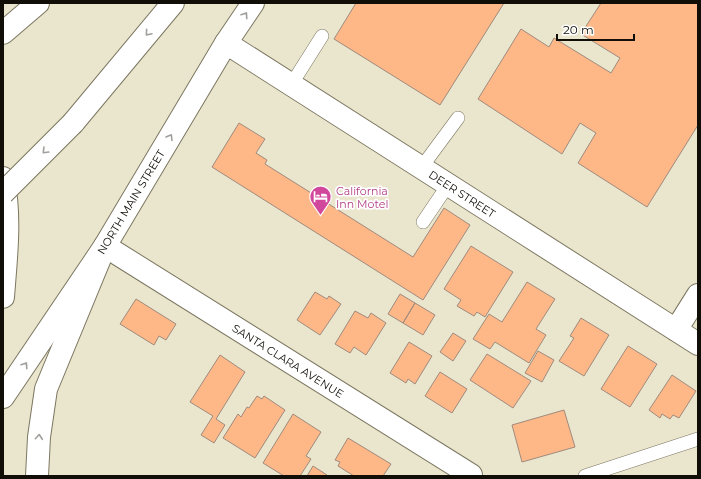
<svg xmlns="http://www.w3.org/2000/svg" width="701" height="479" font-family="Montserrat,sans-serif">
  <rect width="100%" height="100%" fill="#eae5cd"/>
  <path fill="#feb888" stroke="#9f8a7c" d="M 356,3 L 504,3 L 440,105 L 334,39 Z
    M 601,3 L 698,3 L 698,125 L 647,207 L 578,163 L 596,133 L 580,123 L 562,154 L 478,99 L 521,29 L 549,47 L 554,38 L 611,73 L 620,58 L 581,34 Z
    M 239,123 L 265,139 L 256,153 L 267,160 L 265,164 L 413,257 L 444,208 L 470,225 L 423,300 L 212,167 Z
    M 471,246 L 513,272 L 485,317 L 477,312 L 474,316 L 457,306 L 461,300 L 444,289 Z
    M 527,282 L 555,299 L 536,329 L 546,335 L 529,363 L 495,342 L 490,349 L 473,339 L 489,314 L 502,322 Z
    M 315,292 L 327,299 L 329,296 L 341,304 L 320,335 L 297,320 Z
    M 400,294 L 415,303 L 403,323 L 388,314 Z
    M 136,299 L 176,324 L 166,340 L 159,336 L 154,345 L 120,324 Z
    M 415,303 L 435,315 L 423,335 L 403,323 Z
    M 355,311 L 368,318 L 371,313 L 386,323 L 366,355 L 354,347 L 350,353 L 335,344 Z
    M 581,318 L 609,335 L 584,376 L 559,361 L 574,338 L 570,336 Z
    M 453,333 L 466,341 L 453,361 L 440,352 Z
    M 409,342 L 432,356 L 415,384 L 408,379 L 406,383 L 390,373 Z
    M 628,346 L 657,364 L 630,407 L 601,389 Z
    M 538,351 L 554,360 L 542,382 L 525,373 Z
    M 487,354 L 531,381 L 513,408 L 470,380 Z
    M 220,355 L 245,372 L 216,419 L 225,425 L 214,443 L 201,435 L 213,416 L 190,402 Z
    M 440,372 L 467,389 L 452,413 L 425,396 Z
    M 672,375 L 696,391 L 679,418 L 673,415 L 670,419 L 662,414 L 660,418 L 649,410 Z
    M 257,396 L 262,399 L 264,396 L 285,410 L 255,458 L 223,438 L 238,414 L 241,417 L 247,407 L 249,408 Z
    M 564,410 L 575,447 L 522,462 L 512,425 Z
    M 293,414 L 321,432 L 306,456 L 311,459 L 300,476 L 284,476 L 263,463 Z
    M 348,438 L 391,464 L 383,476 L 354,476 L 338,466 L 340,462 L 335,460 Z
    M 313,466 L 327,475 L 327,476 L 307,476 Z"/>
  <g fill="none" stroke-linecap="round" stroke-linejoin="round">
    <defs>
      <path id="lane" d="M 291,85 L 322,36
        M 421,168 L 458,118
        M 423,222 L 448,185
        M 585,476 L 698,439"/>
      <path id="street" d="M 226,43 L 698,344
        M 105,246 L 471,475
        M 676,330 L 698,295"/>
      <path id="primary" d="M 3,33 L 38,3
        M 3,397 L 105,246 L 226,43 L 253,3"/>
      <path id="highway" d="M 73,123 L 173,3
        M 3,178 C 11,218 6,257 3,297
        M 37,476 L 39,437 L 46,389 L 105,246"/>
    </defs>
    <use href="#lane" stroke="#7c7761" stroke-width="14"/>
    <use href="#street" stroke="#7c7761" stroke-width="24"/>
    <use href="#primary" stroke="#7c7761" stroke-width="24"/>
    <use href="#highway" stroke="#7c7761" stroke-width="24"/>
    <use href="#lane" stroke="#fff" stroke-width="13"/>
    <use href="#street" stroke="#fff" stroke-width="22"/>
    <use href="#primary" stroke="#fff" stroke-width="22"/>
    <use href="#highway" stroke="#fff" stroke-width="22"/>
    <defs>
      <path id="highway-bridge" d="M 3,193 L 73,123"/>
    </defs>
    <use href="#highway-bridge" stroke="#7c7761" stroke-width="24" stroke-linecap="butt"/>
    <use href="#highway-bridge" stroke="#fff" stroke-width="22"/>
  </g>
  <defs><path id="oneway-chevron" d="M-2-3.5L2.5 0L-2 3.5" fill="none" stroke-width="1.6" stroke-linecap="round" stroke-linejoin="round"/></defs>
  <g stroke="#9f9f9c">
    <use href="#oneway-chevron" transform="translate(245 15) rotate(-56)"/>
    <use href="#oneway-chevron" transform="translate(148 33) rotate(130)"/>
    <use href="#oneway-chevron" transform="translate(170 137) rotate(-59)"/>
    <use href="#oneway-chevron" transform="translate(45 151) rotate(135)"/>
    <use href="#oneway-chevron" transform="translate(25 365) rotate(-56)"/>
    <use href="#oneway-chevron" transform="translate(39 437) rotate(-85)"/>
  </g>
  <defs>
    <symbol id="hotel-pin" viewBox="-11 -11 22 30"><path d="M0 17L-7.5 6A9.5 9.5 0 1 1 7.5 6Z" fill="#d1479c" stroke="#fff"/><path d="M-6-4.5h1.5V1H6V5H4.5V3h-9V5H-6ZM-4 0a1.8 1.8 0 1 1 3.6 0ZM.5 0V-2.5h3Q6-2.5 6 0Z" fill="#fff"/></symbol>
  </defs>
  <g fill-rule="evenodd">
    <use href="#hotel-pin" x="308" y="184" width="25" height="34"/>
  </g>
  <g text-anchor="middle" stroke-width="3.5" stroke-linejoin="round" paint-order="stroke">
    <g font-size="11" fill="#b23c85" stroke="#fff" text-anchor="start">
      <text x="336" y="195">California<tspan x="336" dy="13">Inn Motel</tspan></text>
    </g>
    <g font-size="11" fill="#100e07" stroke="#fff">
      <text transform="translate(462 194) rotate(33)" y="4">DEER STREET</text>
      <text transform="translate(131 202) rotate(-59)" y="4">NORTH MAIN STREET</text>
      <text transform="translate(288 361) rotate(32)" y="4">SANTA CLARA AVENUE</text>
    </g>
  </g>
  <rect width="701" height="479" fill="none" stroke="#100e07" stroke-width="8"/>
  <path d="M557 34v6h77v-6" fill="none" stroke="#100e07" stroke-width="2"/>
  <text x="563" y="34" font-size="12" fill="#100e07" stroke="#ffffff" stroke-width="3" paint-order="stroke">20 m</text>
</svg>
